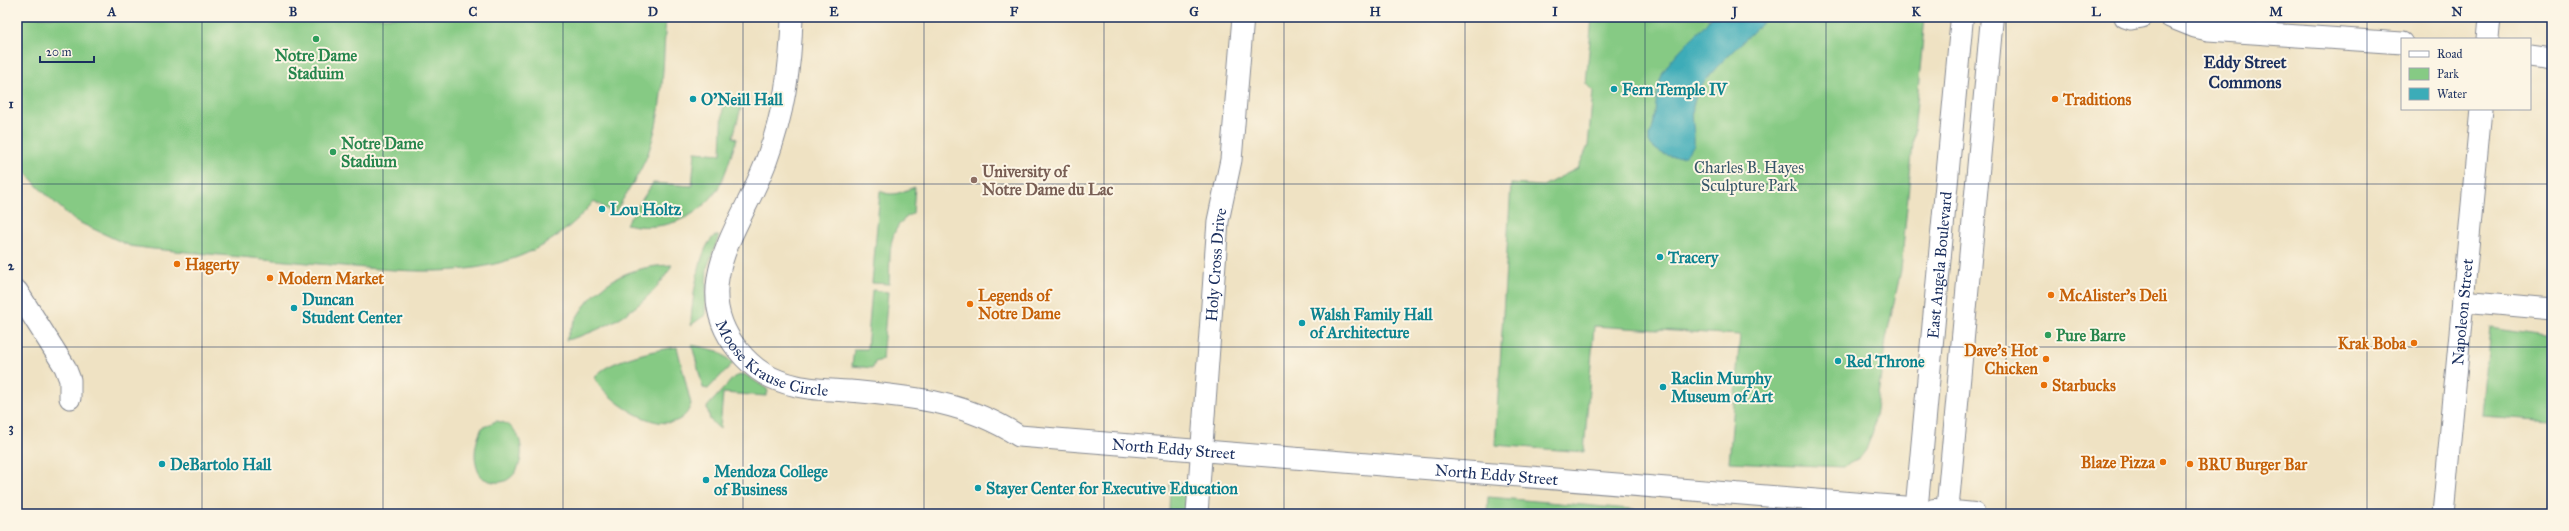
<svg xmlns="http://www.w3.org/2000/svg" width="2569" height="531" font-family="'IM FELL Great Primer',serif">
  <rect width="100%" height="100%" fill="#fcf5e5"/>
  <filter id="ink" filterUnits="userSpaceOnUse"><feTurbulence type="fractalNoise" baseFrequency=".025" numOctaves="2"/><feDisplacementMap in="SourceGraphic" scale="8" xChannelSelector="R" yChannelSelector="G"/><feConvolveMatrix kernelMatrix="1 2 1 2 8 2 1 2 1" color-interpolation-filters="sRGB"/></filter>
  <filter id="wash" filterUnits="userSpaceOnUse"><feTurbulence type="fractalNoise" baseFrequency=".012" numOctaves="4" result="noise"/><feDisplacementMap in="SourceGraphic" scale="16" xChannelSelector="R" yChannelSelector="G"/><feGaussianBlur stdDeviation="0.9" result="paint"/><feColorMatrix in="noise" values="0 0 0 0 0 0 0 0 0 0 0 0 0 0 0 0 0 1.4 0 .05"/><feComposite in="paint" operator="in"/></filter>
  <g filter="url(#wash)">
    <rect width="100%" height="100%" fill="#efe2c3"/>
    <path fill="#86ca84" stroke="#507c71" d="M 17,17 L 666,17 C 663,58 664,102 652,141 C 645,168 628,190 614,214 L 594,201 C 521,290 421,272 319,264 C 264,259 208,254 153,249 L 130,246 L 74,220 L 38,187 L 17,161 Z
      M 1592,17 L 1925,17 L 1901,270 L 1886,339 L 1873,431 L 1866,450 L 1860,458 L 1843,467 L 1729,462 L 1740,335 L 1594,326 L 1584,452 L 1495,445 L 1511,184 L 1543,186 L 1578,168 L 1588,146 L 1593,91 L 1586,84 Z
      M 723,103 L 742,104 L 733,137 L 737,139 C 730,156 726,177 715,193 C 694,221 659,232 626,224 L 653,183 L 692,186 L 695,152 L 721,154 Z
      M 915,187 L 913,213 C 885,228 891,257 889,284 L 872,283 L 880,191 C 894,198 902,191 915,187 Z
      M 715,236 L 719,236 L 707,268 L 705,315 L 691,325 C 691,307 699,245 715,236 Z
      M 672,265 C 652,303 606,331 566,340 C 585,291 619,266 672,265 Z
      M 872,290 L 888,292 L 882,360 L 875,362 L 873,368 L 852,366 L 854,349 L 867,349 Z
      M 2490,327 L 2552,336 L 2552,421 L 2482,416 Z
      M 692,345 L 718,351 L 733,363 L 708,389 L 703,388 Z
      M 677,347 L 691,404 C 677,448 608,404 595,378 C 603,361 659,349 677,347 Z
      M 744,374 L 767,389 L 768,392 L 766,396 L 723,393 L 720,429 L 710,420 L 707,407 L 734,377 Z
      M 496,421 C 538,425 524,503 481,477 C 472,461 474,445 482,428 Z
      M 1173,482 L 1186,483 L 1185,514 L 1169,514 L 1170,483 Z
      M 1488,497 L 1665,512 L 1676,514 L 1487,514 Z"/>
    <path fill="#3cacb8" stroke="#2c6e8b" d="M 1710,17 L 1767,17 C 1746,42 1705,70 1694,102 C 1690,116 1695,131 1694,145 L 1685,156 C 1670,158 1660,155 1649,143 L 1649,135 C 1657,126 1654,90 1663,73 C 1668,63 1678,52 1686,44 C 1695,34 1705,29 1710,17 Z"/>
  </g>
  <g filter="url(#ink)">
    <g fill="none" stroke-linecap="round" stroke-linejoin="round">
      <defs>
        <g id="street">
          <path id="s1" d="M 792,17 C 791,65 784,113 767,159 C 745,222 685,285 738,350 C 755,371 771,380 797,386 C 814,390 833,390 850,391 C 913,397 965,401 1019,436 L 1917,508"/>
          <path d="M 2125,17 L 2131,19 L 2142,17"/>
          <path d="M 2170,17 L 2195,27 L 2208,30 L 2402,43"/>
          <path d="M 2488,39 L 2490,17"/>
          <path d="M 2530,56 L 2552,59"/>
          <path d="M 17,291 L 65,367 L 70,380 L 70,398"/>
          <path d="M 2463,301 L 2552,309"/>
          <path id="s2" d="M 1197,514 L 1218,221 L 1231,160 L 1243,17"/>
          <path id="s3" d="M 2443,514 L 2481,109"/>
        </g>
        <g id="secondary">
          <path d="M 1934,510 L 1974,514"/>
          <path id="s4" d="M 1916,514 L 1962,17"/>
          <path d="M 1947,514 L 1992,17"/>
        </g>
      </defs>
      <use href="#street" stroke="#858890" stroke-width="23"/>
      <use href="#secondary" stroke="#858890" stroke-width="24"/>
      <use href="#street" stroke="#fff" stroke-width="21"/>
      <use href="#secondary" stroke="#fff" stroke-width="22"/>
    </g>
  </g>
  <path fill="none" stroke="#1b2f5e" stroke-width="1" stroke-opacity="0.55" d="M 202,17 L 202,514M 383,17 L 383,514M 563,17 L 563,514M 743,17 L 743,514M 924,17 L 924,514M 1104,17 L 1104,514M 1284,17 L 1284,514M 1465,17 L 1465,514M 1645,17 L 1645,514M 1826,17 L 1826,514M 2006,17 L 2006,514M 2186,17 L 2186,514M 2367,17 L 2367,514M 17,184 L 2552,184M 17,347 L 2552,347"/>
  <g fill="#2e9e5b" stroke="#fcf5e5" stroke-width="1.5">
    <circle cx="316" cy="39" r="4"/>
    <circle cx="333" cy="152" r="4"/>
    <circle cx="2048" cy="335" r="4"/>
  </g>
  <g fill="#0f9aa8" stroke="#fcf5e5" stroke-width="1.5">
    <circle cx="1614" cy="89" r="4"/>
    <circle cx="693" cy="99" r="4"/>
    <circle cx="602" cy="209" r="4"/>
    <circle cx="1660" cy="257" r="4"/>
    <circle cx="294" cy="308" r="4"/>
    <circle cx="1302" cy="323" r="4"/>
    <circle cx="1838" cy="361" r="4"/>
    <circle cx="1663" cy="387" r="4"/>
    <circle cx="162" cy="464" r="4"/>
    <circle cx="706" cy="480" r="4"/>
    <circle cx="978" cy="488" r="4"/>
  </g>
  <g fill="#e8710a" stroke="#fcf5e5" stroke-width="1.5">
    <circle cx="2055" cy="99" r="4"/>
    <circle cx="177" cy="264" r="4"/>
    <circle cx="270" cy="278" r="4"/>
    <circle cx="2051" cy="295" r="4"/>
    <circle cx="970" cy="304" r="4"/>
    <circle cx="2414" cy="343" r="4"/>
    <circle cx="2046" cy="359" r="4"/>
    <circle cx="2044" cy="385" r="4"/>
    <circle cx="2163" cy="462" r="4"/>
    <circle cx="2190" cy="464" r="4"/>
  </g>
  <circle fill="#8d6e63" stroke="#fcf5e5" stroke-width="1.5" cx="974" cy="180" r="4"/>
  <g text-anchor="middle" stroke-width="4" stroke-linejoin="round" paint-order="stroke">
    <g font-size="16" font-weight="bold" fill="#27864d" stroke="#fcf5e5" text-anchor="start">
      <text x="316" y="61" text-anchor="middle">Notre Dame<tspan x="316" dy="18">Staduim</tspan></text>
      <text x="341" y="149">Notre Dame<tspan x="341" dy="18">Stadium</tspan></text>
      <text x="2056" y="341">Pure Barre</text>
    </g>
    <g font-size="16" font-weight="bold" fill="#0d838f" stroke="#fcf5e5" text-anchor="start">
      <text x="1622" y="95">Fern Temple IV</text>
      <text x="701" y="105">O'Neill Hall</text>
      <text x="610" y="215">Lou Holtz</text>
      <text x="1668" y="263">Tracery</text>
      <text x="302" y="305">Duncan<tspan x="302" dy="18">Student Center</tspan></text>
      <text x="1310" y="320">Walsh Family Hall<tspan x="1310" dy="18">of Architecture</tspan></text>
      <text x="1846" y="367">Red Throne</text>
      <text x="1671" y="384">Raclin Murphy<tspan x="1671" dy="18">Museum of Art</tspan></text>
      <text x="170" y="470">DeBartolo Hall</text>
      <text x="714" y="477">Mendoza College<tspan x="714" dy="18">of Business</tspan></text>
      <text x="986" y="494">Stayer Center for Executive Education</text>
    </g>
    <g font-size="16" font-weight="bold" fill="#c56008" stroke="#fcf5e5" text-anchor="start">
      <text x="2063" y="105">Traditions</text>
      <text x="185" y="270">Hagerty</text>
      <text x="278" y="284">Modern Market</text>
      <text x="978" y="301">Legends of<tspan x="978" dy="18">Notre Dame</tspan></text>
      <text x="2059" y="301">McAlister's Deli</text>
      <text x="2406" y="349" text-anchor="end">Krak Boba</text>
      <text x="2038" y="356" text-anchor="end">Dave's Hot<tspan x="2038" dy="18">Chicken</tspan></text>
      <text x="2052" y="391">Starbucks</text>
      <text x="2155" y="468" text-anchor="end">Blaze Pizza</text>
      <text x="2198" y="470">BRU Burger Bar</text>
    </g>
    <g font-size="16" fill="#365668" stroke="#fcf5e5">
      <text x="1749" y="173">Charles B. Hayes<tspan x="1749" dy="18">Sculpture Park</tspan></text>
    </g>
    <g font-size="16" font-weight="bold" fill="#785e54" stroke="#fcf5e5" text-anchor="start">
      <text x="982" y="177">University of<tspan x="982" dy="18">Notre Dame du Lac</tspan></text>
    </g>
    <g font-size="16" fill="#1b2f5e" stroke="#fcf5e5">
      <text dy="6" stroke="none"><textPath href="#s2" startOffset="250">Holy Cross Drive</textPath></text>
      <text dy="6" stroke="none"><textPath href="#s4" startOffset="250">East Angela Boulevard</textPath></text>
      <text dy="6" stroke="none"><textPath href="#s3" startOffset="203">Napoleon Street</textPath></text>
      <text dy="6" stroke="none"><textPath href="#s1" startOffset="385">Moose Krause Circle</textPath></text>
      <text dy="6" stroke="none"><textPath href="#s1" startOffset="807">North Eddy Street</textPath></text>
      <text dy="6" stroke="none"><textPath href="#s1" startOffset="1131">North Eddy Street</textPath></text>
    </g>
    <g font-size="17" font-weight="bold" fill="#1b2f5e" stroke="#fcf5e5">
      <text x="2245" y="68">Eddy Street<tspan x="2245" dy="20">Commons</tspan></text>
    </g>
  </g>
  <rect width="2569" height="531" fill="none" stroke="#fcf5e5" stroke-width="44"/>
  <rect x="2401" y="38" width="130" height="72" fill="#fcf5e5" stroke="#a2a6af"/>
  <rect x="2409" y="51" width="20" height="6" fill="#ffffff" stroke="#a2a6af"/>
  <text x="2437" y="58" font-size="12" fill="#1b2f5e">Road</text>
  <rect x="2409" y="68" width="20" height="12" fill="#86ca84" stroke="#a2a6af"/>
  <text x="2437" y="78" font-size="12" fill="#1b2f5e">Park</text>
  <rect x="2409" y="88" width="20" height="12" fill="#3cacb8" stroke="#a2a6af"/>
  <text x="2437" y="98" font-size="12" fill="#1b2f5e">Water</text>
  <path d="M40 56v6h54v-6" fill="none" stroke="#1b2f5e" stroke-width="2"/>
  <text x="46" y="56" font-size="12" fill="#1b2f5e" stroke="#fcf5e5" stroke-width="3" paint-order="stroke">20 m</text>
  <rect x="22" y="22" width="2525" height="487" fill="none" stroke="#1b2f5e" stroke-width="1.5"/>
  <g font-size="13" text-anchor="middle" font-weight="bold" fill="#1b2f5e">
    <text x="112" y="16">A</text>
    <text x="293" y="16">B</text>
    <text x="473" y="16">C</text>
    <text x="653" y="16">D</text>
    <text x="834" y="16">E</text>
    <text x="1014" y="16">F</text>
    <text x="1194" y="16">G</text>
    <text x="1375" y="16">H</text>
    <text x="1555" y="16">I</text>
    <text x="1735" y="16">J</text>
    <text x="1916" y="16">K</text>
    <text x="2096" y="16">L</text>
    <text x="2276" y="16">M</text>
    <text x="2457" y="16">N</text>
    <text x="11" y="108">1</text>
    <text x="11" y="270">2</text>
    <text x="11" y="432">3</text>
  </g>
</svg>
